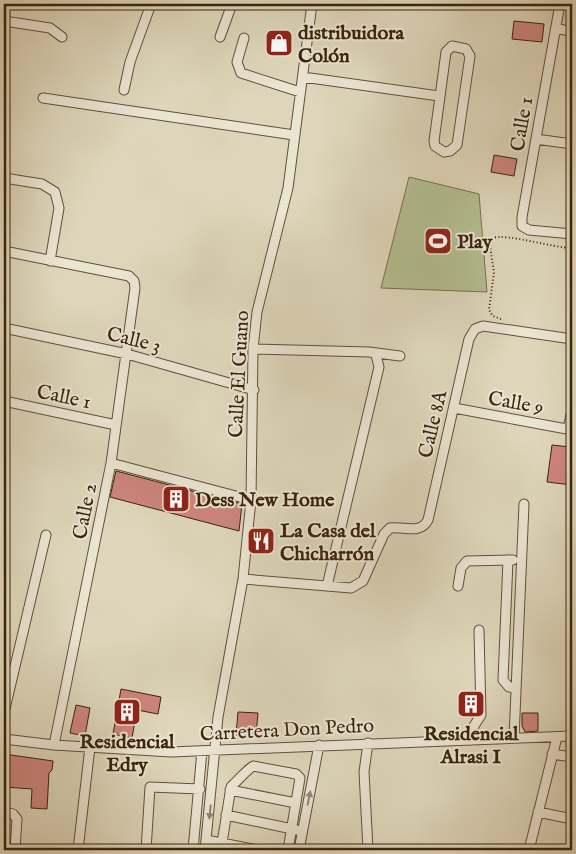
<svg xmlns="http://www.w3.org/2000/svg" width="576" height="854" font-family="'IM FELL English',serif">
  <rect width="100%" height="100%" fill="#ded6bb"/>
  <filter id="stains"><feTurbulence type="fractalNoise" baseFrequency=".004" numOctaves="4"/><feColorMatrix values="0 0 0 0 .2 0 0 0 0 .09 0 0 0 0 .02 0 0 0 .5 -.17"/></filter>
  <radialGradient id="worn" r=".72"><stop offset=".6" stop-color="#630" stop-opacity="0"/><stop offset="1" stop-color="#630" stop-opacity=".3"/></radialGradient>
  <path fill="#b3bd8f" stroke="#76704d" d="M 409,177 L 479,194 L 487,292 L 381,288 Z"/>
  <path fill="#cd857d" stroke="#3a240b" d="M 514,21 L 544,24 L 542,42 L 512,39 Z
    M 494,155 L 517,159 L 514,176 L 491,172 Z
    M 552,445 L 570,447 L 568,464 L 572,464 L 572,485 L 547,482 Z
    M 116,471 L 242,504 L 239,531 L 110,497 Z
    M 121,689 L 161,697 L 158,714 L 137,710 L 132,738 L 113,734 Z
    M 465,692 L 474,692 L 475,713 L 473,717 L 463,716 Z
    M 76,705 L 90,708 L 85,736 L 70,733 Z
    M 238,712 L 258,713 L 256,736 L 236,735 Z
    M 522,713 L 538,713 L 538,731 L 525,732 L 522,726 Z
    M 4,754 L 53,761 L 52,770 L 49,773 L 47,809 L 31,808 L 32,789 L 4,787 Z"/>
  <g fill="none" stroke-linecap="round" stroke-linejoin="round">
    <defs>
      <path id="minor" d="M 560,4 L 522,217 L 522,226 L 529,230 L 572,234
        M 4,21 L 50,28 L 62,37
        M 556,28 L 572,32
        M 220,37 L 232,4
        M 244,38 L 237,62 L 241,73 L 300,92
        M 452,46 L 466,49 L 470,56 L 457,145 L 450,151 L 444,152 L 435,146 L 434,141 L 446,52 Z
        M 303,77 L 439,96
        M 124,90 L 130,62 L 151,4
        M 43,98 L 294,135
        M 536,139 L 572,144
        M 4,178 L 42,184 L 55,192 L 59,208 L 50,261
        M 4,251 L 129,276 L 134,281 L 135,288 L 111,463 L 54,745
        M 4,328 L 127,354 L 254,390
        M 253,349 L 369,352 L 400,356
        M 4,401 L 116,425
        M 454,408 L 572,430
        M 568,429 L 572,410
        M 111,463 L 251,500
        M 508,560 L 503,680 L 509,687 L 516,688
        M 243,579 L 351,588 L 363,581 L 384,534 L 390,528 C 404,526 420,535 428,520 L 469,339 L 475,329 L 483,326 L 572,339
        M 327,586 L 379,367 L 376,355
        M 458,586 L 461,568 L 467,561 L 513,560
        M 4,713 L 46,535
        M 514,738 L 524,504
        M 4,739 L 54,745 L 171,752 L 572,736
        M 471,739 L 472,729 L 481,715 L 479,630
        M 368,743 L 364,772 L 368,850
        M 552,754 L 572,757
        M 230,790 L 296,803
        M 4,812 L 13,814 L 17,819 L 15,850
        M 538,812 L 572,819
        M 226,815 L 297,830
        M 206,840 L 258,850
        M 222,843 L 231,787 C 234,784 251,766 253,766 L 296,774 L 300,778 L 288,850
        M 78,850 L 90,747
        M 146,850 L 150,787 L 200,789
        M 193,850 L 202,751
        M 205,850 L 218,717 L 243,579 L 251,500 L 253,349 L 257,312 L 288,188 L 312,4
        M 299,850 L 319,745
        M 529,850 L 557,737"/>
    </defs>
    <use href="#minor" stroke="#635037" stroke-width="11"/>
    <path stroke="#3a240b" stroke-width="2" stroke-dasharray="1 2.5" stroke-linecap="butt" d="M 501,319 L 493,316 L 489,310 L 494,272 L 490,246 L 493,238 C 505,233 554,248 572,248"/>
    <use href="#minor" stroke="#eae4d3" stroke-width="9"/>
  </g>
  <defs><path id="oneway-solid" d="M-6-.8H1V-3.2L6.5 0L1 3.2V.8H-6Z" transform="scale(1.25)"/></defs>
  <g fill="#92846f">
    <use href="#oneway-solid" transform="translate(309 798) rotate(-79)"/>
    <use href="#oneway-solid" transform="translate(210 812) rotate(96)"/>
  </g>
  <defs>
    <symbol id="shop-square" viewBox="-11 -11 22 22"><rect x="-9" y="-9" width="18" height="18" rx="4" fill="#8f2418" stroke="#eae4d3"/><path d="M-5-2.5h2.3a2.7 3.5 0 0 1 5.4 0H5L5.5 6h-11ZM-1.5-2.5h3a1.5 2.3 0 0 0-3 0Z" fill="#fff"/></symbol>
    <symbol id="stadium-square" viewBox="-11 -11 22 22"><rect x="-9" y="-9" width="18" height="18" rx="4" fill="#8f2418" stroke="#eae4d3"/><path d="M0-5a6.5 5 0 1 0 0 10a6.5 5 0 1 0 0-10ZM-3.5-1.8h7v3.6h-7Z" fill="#fff"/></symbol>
    <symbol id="building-square" viewBox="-11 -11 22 22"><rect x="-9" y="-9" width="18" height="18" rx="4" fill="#8f2418" stroke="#eae4d3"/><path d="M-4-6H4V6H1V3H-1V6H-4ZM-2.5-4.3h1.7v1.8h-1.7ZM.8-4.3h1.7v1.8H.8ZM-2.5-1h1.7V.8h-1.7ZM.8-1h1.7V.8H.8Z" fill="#fff"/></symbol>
    <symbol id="restaurant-square" viewBox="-11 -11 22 22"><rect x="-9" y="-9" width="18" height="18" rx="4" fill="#8f2418" stroke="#eae4d3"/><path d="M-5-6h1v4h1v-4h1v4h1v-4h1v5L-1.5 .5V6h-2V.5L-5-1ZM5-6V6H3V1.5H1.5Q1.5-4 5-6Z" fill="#fff"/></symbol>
  </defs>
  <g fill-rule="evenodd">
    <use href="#shop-square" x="263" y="27" width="32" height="32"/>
    <use href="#stadium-square" x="422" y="225" width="32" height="32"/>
    <use href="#building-square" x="160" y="483" width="32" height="32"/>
    <use href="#restaurant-square" x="245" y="525" width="32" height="32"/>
    <use href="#building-square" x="455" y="688" width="32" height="32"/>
    <use href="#building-square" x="111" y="696" width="32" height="32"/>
  </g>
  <g text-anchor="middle" stroke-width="4" stroke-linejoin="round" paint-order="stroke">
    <g font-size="20" font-weight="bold" fill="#3a240b" stroke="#eae4d3" text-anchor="start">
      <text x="298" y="39">distribuidora<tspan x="298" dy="23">Colón</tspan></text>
      <text x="457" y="248">Play</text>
      <text x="195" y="506">Dess New Home</text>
      <text x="280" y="537">La Casa del<tspan x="280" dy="23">Chicharrón</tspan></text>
      <text x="471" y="740" text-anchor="middle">Residencial<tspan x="471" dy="23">Alrasi I</tspan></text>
      <text x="127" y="748" text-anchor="middle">Residencial<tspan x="127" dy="23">Edry</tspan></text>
    </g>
    <g font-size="20" fill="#3a240b" stroke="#eae4d3">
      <text transform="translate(521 124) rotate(-80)" y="7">Calle 1</text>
      <text transform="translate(134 339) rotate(14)" y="7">Calle 3</text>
      <text transform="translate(238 374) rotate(-87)" y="7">Calle El Guano</text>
      <text transform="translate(64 396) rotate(12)" y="7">Calle 1</text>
      <text transform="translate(516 402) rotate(10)" y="7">Calle 9</text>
      <text transform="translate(432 424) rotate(-77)" y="7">Calle 8A</text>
      <text transform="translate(84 511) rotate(-79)" y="7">Calle 2</text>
      <text transform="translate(287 729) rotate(-3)" y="7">Carretera Don Pedro</text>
    </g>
  </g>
  <rect width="576" height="854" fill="none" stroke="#ded6bb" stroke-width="20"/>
  <rect x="5" y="5" width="566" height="844" fill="none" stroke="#3a240b" stroke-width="2.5"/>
  <rect x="10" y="10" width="556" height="834" fill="none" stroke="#3a240b"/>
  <rect width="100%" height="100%" filter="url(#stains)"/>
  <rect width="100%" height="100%" fill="url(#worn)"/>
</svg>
